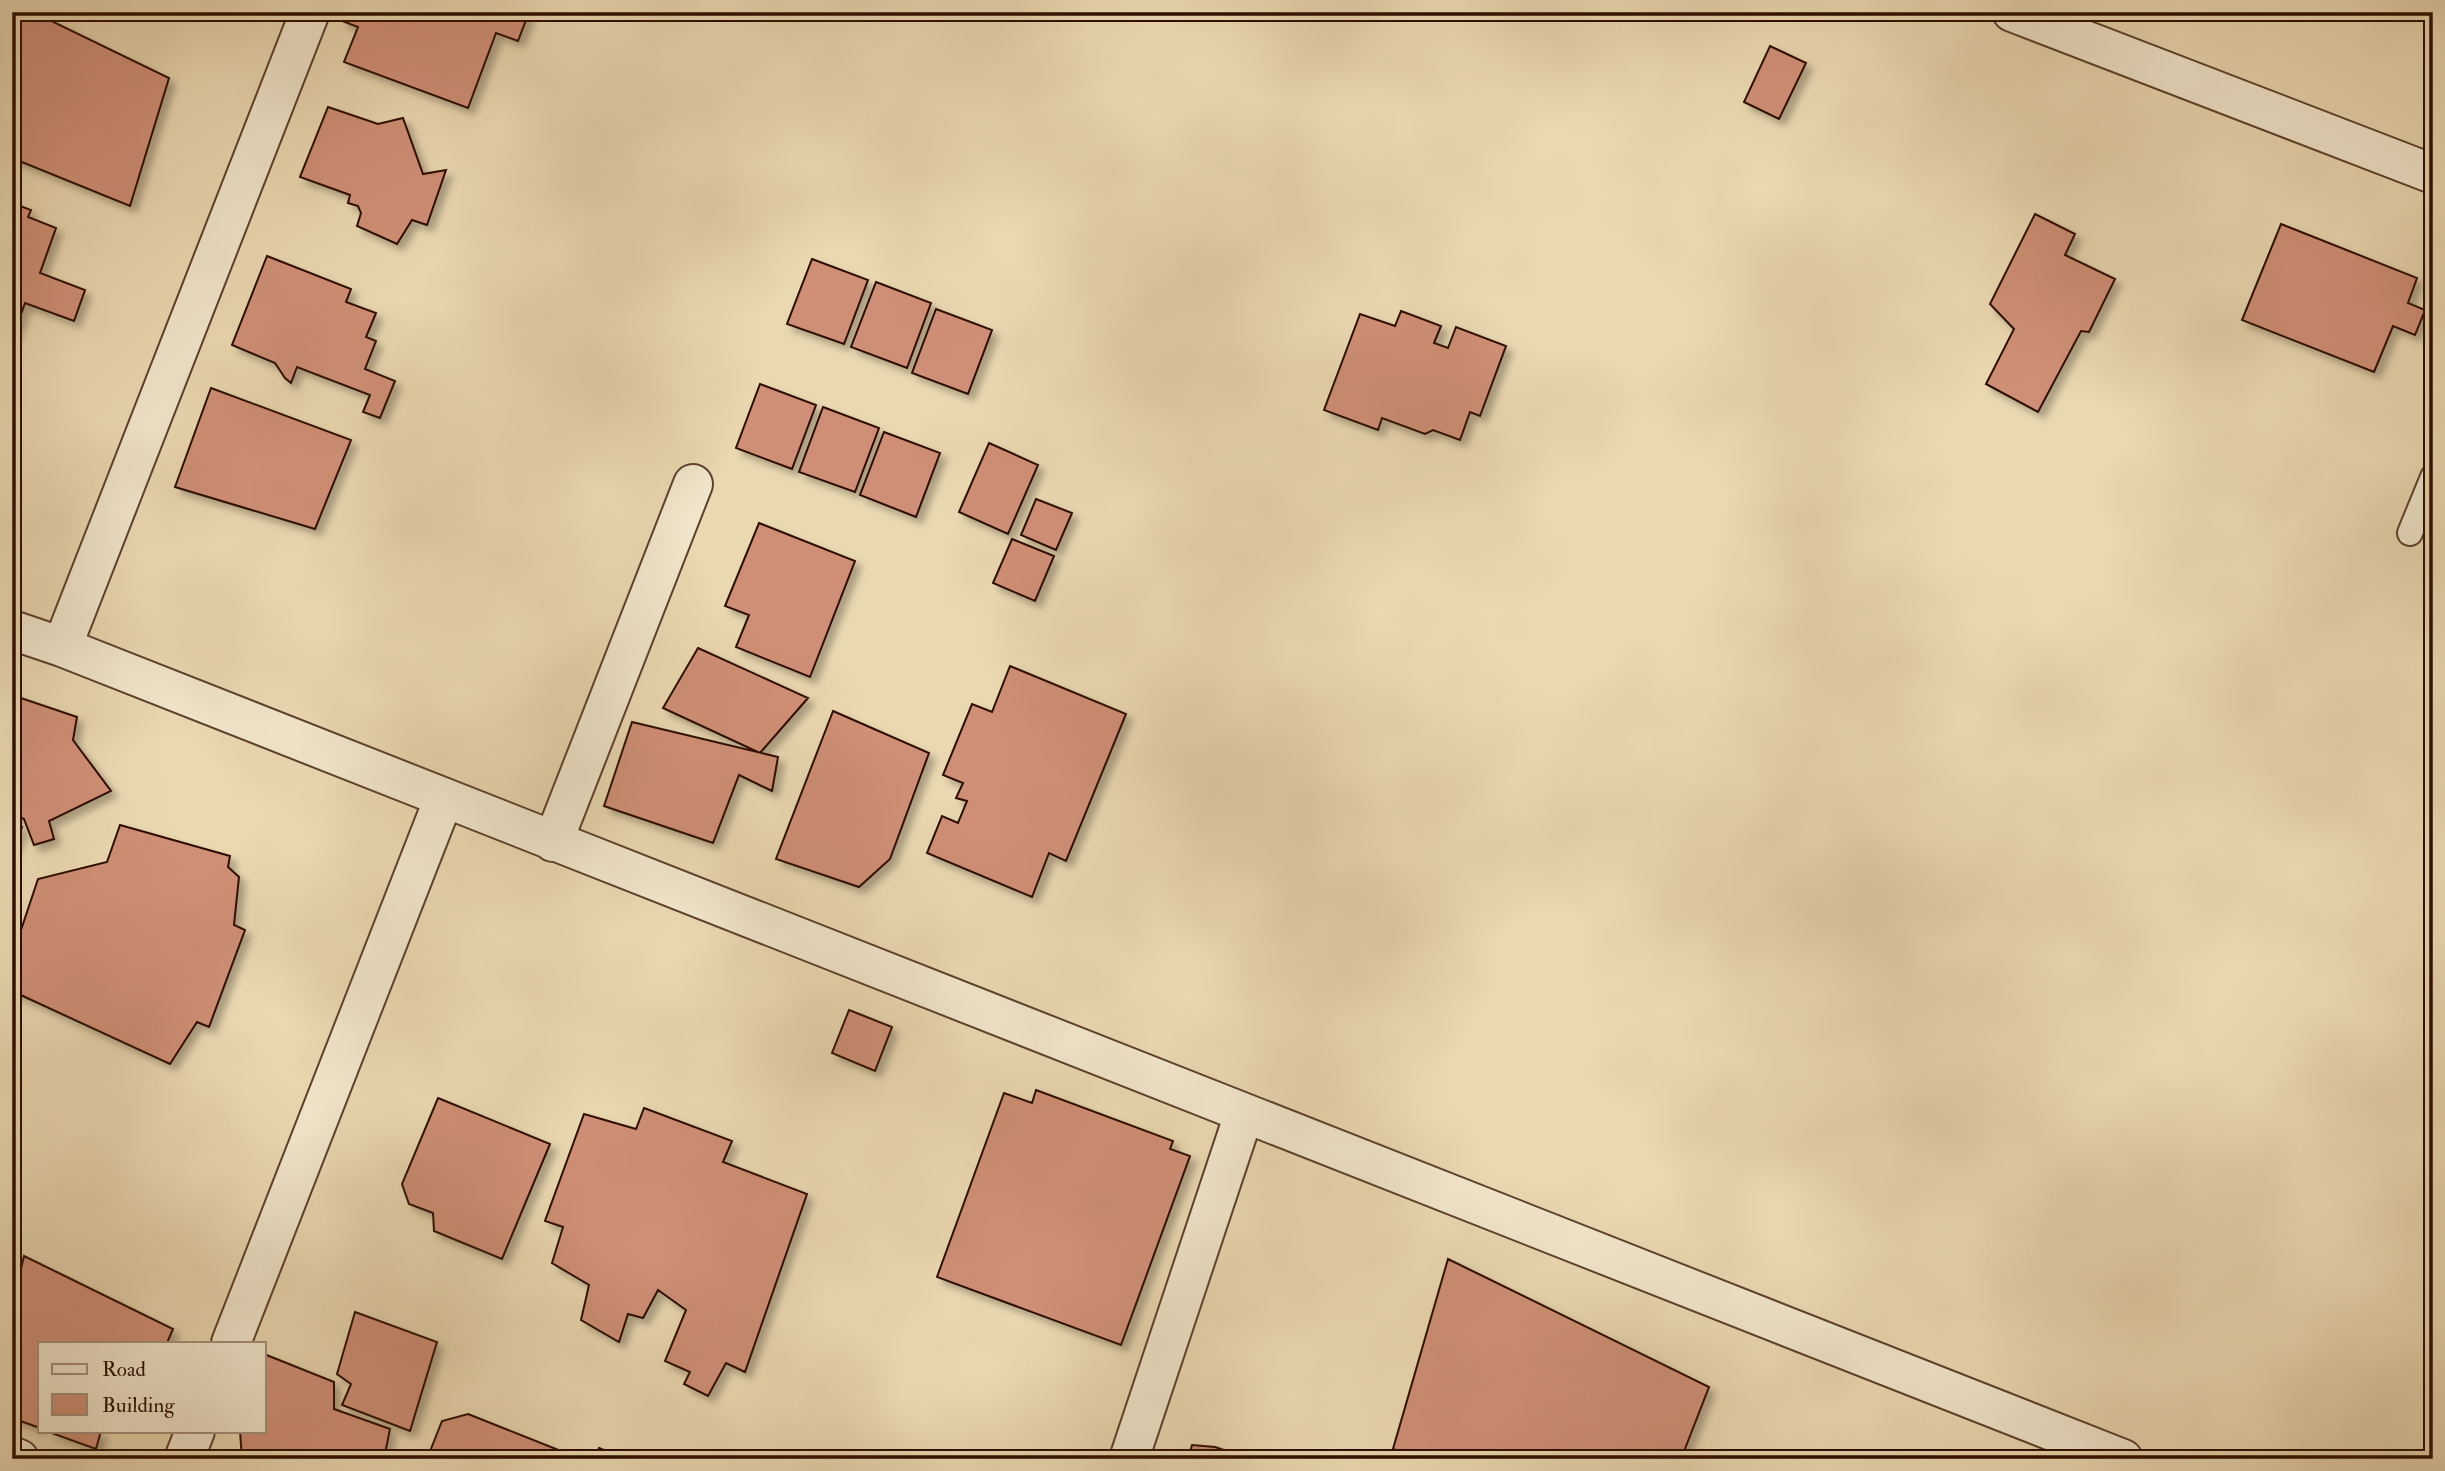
<svg xmlns="http://www.w3.org/2000/svg" width="2445" height="1471" font-family="'IM FELL Double Pica',serif">
  <defs>
    <filter id="shadow"><feDropShadow dx="6" dy="6" stdDeviation="3.5" flood-color="#0004"/></filter>
  </defs>
  <rect width="100%" height="100%" fill="#ead8b1"/>
  <filter id="stains"><feTurbulence type="fractalNoise" baseFrequency=".00286" numOctaves="4"/><feColorMatrix values="0 0 0 0 .2 0 0 0 0 .09 0 0 0 0 .02 0 0 0 .5 -.17"/></filter>
  <radialGradient id="worn" r=".72"><stop offset=".6" stop-color="#630" stop-opacity="0"/><stop offset="1" stop-color="#630" stop-opacity=".3"/></radialGradient>
  <path fill="#cf8f76" stroke="#2d0d00" stroke-width="2" filter="url(#shadow)" d="M 12,12 L 33,12 L 169,78 L 130,206 L 12,158 Z
    M 345,12 L 529,12 L 518,41 L 496,33 L 468,108 L 344,62 L 358,27 L 342,21 Z
    M 1770,46 L 1806,63 L 1779,119 L 1744,102 Z
    M 328,107 L 378,124 L 403,118 L 423,174 L 446,170 L 427,225 L 412,220 L 397,244 L 357,226 L 361,213 L 358,206 L 348,203 L 350,195 L 300,177 Z
    M 12,203 L 31,210 L 28,217 L 56,228 L 40,273 L 85,290 L 74,321 L 25,303 L 12,340 Z
    M 2035,214 L 2075,234 L 2065,255 L 2115,279 L 2089,332 L 2081,331 L 2038,412 L 1986,384 L 2014,329 L 1990,304 Z
    M 2281,224 L 2417,278 L 2408,303 L 2425,310 L 2415,335 L 2393,326 L 2374,372 L 2242,320 Z
    M 267,256 L 351,289 L 346,302 L 376,313 L 366,337 L 376,341 L 365,369 L 395,381 L 380,418 L 363,412 L 370,395 L 297,367 L 291,383 L 285,378 L 275,363 L 232,345 Z
    M 812,259 L 868,280 L 844,344 L 787,324 Z
    M 876,282 L 931,303 L 907,368 L 851,347 Z
    M 936,309 L 992,330 L 968,394 L 912,373 Z
    M 1401,311 L 1441,326 L 1434,343 L 1448,348 L 1456,327 L 1506,346 L 1480,416 L 1470,412 L 1460,440 L 1433,430 L 1425,434 L 1382,418 L 1378,430 L 1324,410 L 1360,314 L 1395,326 Z
    M 760,384 L 816,405 L 792,469 L 736,448 Z
    M 211,388 L 351,440 L 315,529 L 175,487 Z
    M 823,407 L 879,428 L 855,492 L 799,472 Z
    M 884,432 L 940,453 L 916,517 L 860,495 Z
    M 989,443 L 1038,465 L 1008,534 L 959,512 Z
    M 1036,499 L 1072,513 L 1056,550 L 1021,535 Z
    M 759,523 L 855,561 L 810,677 L 736,647 L 749,615 L 725,606 Z
    M 1012,539 L 1054,556 L 1035,601 L 993,583 Z
    M 698,648 L 808,698 L 760,753 L 663,708 Z
    M 1010,666 L 1126,714 L 1066,861 L 1049,853 L 1032,897 L 927,853 L 942,816 L 958,823 L 967,801 L 956,798 L 963,783 L 943,775 L 972,704 L 992,712 Z
    M 12,695 L 77,717 L 73,740 L 111,791 L 49,821 L 54,839 L 34,845 L 24,819 L 12,813 Z
    M 833,711 L 929,753 L 890,859 L 859,887 L 776,859 Z
    M 632,722 L 778,757 L 772,791 L 739,775 L 713,843 L 604,806 Z
    M 12,822 L 22,827 L 12,852 Z
    M 120,825 L 230,856 L 228,867 L 239,877 L 234,925 L 245,930 L 209,1027 L 197,1022 L 170,1064 L 12,991 L 12,957 L 38,879 L 107,862 Z
    M 849,1010 L 892,1027 L 875,1071 L 832,1053 Z
    M 1036,1090 L 1173,1141 L 1170,1149 L 1190,1156 L 1121,1345 L 937,1277 L 1004,1093 L 1032,1103 Z
    M 438,1098 L 550,1144 L 502,1259 L 434,1231 L 433,1213 L 409,1204 L 402,1184 Z
    M 644,1108 L 732,1141 L 723,1162 L 807,1194 L 745,1372 L 726,1363 L 708,1396 L 684,1384 L 690,1372 L 665,1361 L 686,1310 L 658,1290 L 643,1318 L 628,1314 L 619,1342 L 581,1320 L 589,1285 L 552,1263 L 563,1227 L 545,1221 L 584,1114 L 636,1129 Z
    M 24,1256 L 173,1329 L 167,1343 L 40,1343 L 40,1428 L 12,1418 L 12,1307 Z
    M 1448,1259 L 1709,1387 L 1681,1459 L 1419,1459 L 1393,1449 Z
    M 355,1312 L 437,1342 L 410,1431 L 342,1405 L 351,1384 L 337,1374 Z
    M 264,1354 L 334,1382 L 334,1409 L 390,1429 L 384,1459 L 242,1459 L 240,1431 L 264,1431 Z
    M 468,1414 L 581,1459 L 427,1459 L 442,1421 Z
    M 46,1431 L 101,1431 L 96,1449 Z
    M 1192,1445 L 1215,1447 L 1251,1459 L 1188,1459 Z
    M 599,1448 L 626,1459 L 594,1459 Z"/>
  <g fill="none" stroke-linecap="round" stroke-linejoin="round">
    <defs>
      <path id="service" d="M 2410,533 L 2433,477"/>
      <path id="minor" d="M 2012,12 L 2433,174
        M 12,630 L 62,647 L 2123,1459
        M 62,647 L 310,12
        M 553,842 L 693,484
        M 231,1343 L 444,798
        M 12,1456 L 19,1459
        M 184,1459 L 195,1431
        M 1129,1459 L 1244,1114"/>
    </defs>
    <use href="#service" stroke="#5c402c" stroke-width="28"/>
    <use href="#minor" stroke="#5c402c" stroke-width="42"/>
    <use href="#service" stroke="#f1e6cc" stroke-width="24"/>
    <use href="#minor" stroke="#f1e6cc" stroke-width="38"/>
  </g>
  <rect width="2445" height="1471" fill="none" stroke="#ead8b1" stroke-width="42"/>
  <rect x="14" y="14" width="2417" height="1443" fill="none" stroke="#2d0d00" stroke-width="3.5"/>
  <rect x="21" y="21" width="2403" height="1429" fill="none" stroke="#2d0d00" stroke-width="2"/>
  <rect x="38" y="1342" width="228" height="91" fill="#f1e6cc" stroke="#a38f7a" stroke-width="2"/>
  <rect x="52" y="1364" width="35" height="10" fill="#f1e6cc" stroke="#a38f7a" stroke-width="2"/>
  <text x="102" y="1376" font-size="21" fill="#2d0d00">Road</text>
  <rect x="52" y="1394" width="35" height="21" fill="#cf8f76" stroke="#a38f7a" stroke-width="2"/>
  <text x="102" y="1412" font-size="21" fill="#2d0d00">Building</text>
  <rect width="100%" height="100%" filter="url(#stains)"/>
  <rect width="100%" height="100%" fill="url(#worn)"/>
</svg>
